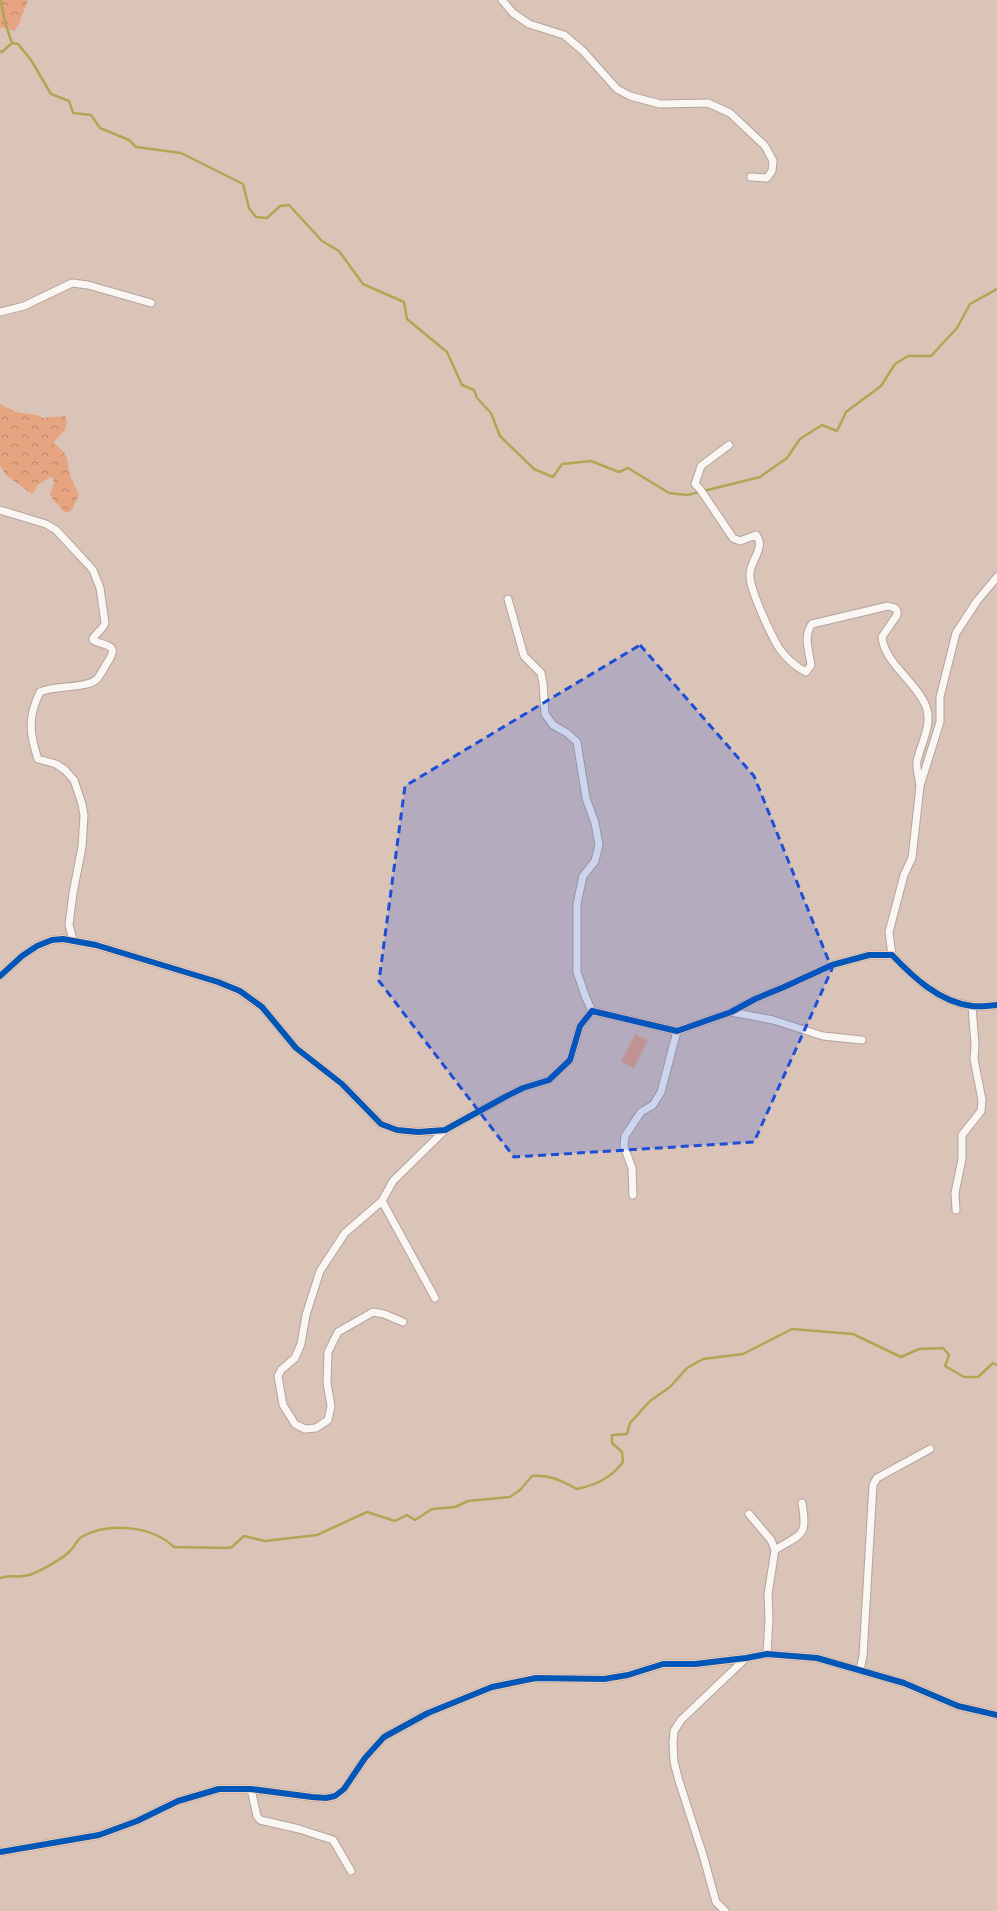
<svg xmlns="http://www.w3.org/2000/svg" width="997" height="1911" font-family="Signika,sans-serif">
  <defs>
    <pattern id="forest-crowns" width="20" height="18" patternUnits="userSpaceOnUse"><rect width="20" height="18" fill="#e6a481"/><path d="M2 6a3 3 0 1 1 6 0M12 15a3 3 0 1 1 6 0" fill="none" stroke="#bb8569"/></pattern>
  </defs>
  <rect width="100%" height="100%" fill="#dac4b8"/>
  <path fill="url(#forest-crowns)" d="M 0,0 L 28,0 L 19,24 L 14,31 L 1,27 L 0,31 Z
    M 0,404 L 16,412 L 37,415 L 44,418 L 65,416 L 67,422 L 65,430 L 53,443 C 72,456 65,459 71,478 C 73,484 77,489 79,495 L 72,510 L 66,513 L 53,500 L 50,494 L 54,483 L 53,478 L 50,477 L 38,485 L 32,494 L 6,475 L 0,465 Z"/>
  <path fill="#e6a481" d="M 635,1034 L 648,1040 L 634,1068 L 621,1062 Z"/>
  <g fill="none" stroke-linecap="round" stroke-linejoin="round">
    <path stroke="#b0a754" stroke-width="2.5" d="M 1,0 L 5,23 L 12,43
      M 0,51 L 2,52 L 12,43 L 18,44 L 31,60 L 51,94 L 69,101 L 73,113 L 91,115 L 100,128 L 129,140 L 136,147 L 181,153 L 243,184 L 249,208 L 256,217 L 267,218 L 280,206 L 289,205 L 322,241 L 339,251 L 363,284 L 404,302 L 407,319 L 447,352 L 462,385 L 474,390 L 477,398 L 491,413 L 500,436 L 534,469 L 553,477 L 562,464 L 591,461 L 619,472 L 628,468 L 669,493 L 687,495 L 760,477 L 787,458 L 800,439 L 822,425 L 837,431 L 846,412 L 881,386 L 895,364 L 908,356 L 931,356 L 957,328 L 970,304 L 997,289
      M 0,1578 C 11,1574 20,1579 32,1574 C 42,1570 62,1559 69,1552 C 74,1548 77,1539 83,1536 C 110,1522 152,1526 174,1547 L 227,1548 L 232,1547 L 244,1536 L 265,1541 L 317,1535 L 367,1512 L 395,1521 L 407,1515 L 415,1520 L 432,1509 L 455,1507 L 468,1501 L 510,1497 L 520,1490 L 532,1476 C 549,1474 562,1481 577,1489 C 596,1485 611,1478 623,1462 L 622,1452 L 612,1443 L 612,1435 L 627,1434 L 630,1423 L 650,1401 L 670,1387 L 687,1368 L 703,1359 L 743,1354 L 792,1329 L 853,1334 L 901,1357 L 919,1349 L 943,1348 L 949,1355 L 945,1366 L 964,1377 L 978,1377 L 993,1363 L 997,1365"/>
    <defs>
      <path id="street" d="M 502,0 L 513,13 L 529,24 L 564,35 L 583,51 L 617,89 L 630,96 L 660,104 L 708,103 L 730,113 L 765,146 L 773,161 L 772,171 L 767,178 L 751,177
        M 0,312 L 24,306 L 72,283 L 88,285 L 151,303
        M 729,445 L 701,466 L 695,484 L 700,489 L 733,538 L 740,541 L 756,535 C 767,548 748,562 750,577 C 751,592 771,635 779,648 C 786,658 796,667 806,672 L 811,665 C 809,651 803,636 812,624 L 888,606 L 895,608 L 897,611 L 897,615 L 882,637 C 884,662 915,681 925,704 C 934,722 921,743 917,761 C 916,768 919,778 920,786
        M 0,510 L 46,524 L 56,530 L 71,546 L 93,570 L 100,588 L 105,623 L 103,627 L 93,638 L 93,640 C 105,647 121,643 107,663 C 104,668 101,674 97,679 C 87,689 54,685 40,692 C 28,716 29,733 38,759 L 56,764 L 65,770 L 74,780 L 82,804 L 84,815 L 82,847 L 73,893 L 69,925 L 73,940
        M 508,599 L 524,656 L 541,673 L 543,683 L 545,714 L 553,725 L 567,733 L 577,742 L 586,798 L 595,823 L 599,845 L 595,861 L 583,876 L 577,904 L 577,972 L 586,998 L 592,1011
        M 892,955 L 889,932 L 904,875 L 912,858 L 920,786 L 940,722 L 940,697 L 956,633 L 977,601 L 997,577
        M 0,976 L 22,956 L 37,946 L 52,940 L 63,939 L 96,945 L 218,982 L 240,991 L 262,1007 L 296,1048 L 342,1084 L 381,1124 L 397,1130 L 418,1132 L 445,1130 L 505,1097 L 523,1088 L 549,1080 L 570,1060 L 580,1026 L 592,1011 L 677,1031 L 731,1012 L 755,999 L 784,987 L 832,965 L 869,955 L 892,955 C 913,977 939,1002 972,1006 C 980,1007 989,1006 997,1005
        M 731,1012 L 773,1020 L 823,1036 L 862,1040
        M 633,1195 L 632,1168 L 624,1146 L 625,1136 L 641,1112 L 653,1105 L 661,1092 L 677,1031
        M 382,1201 L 345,1233 L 320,1271 L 306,1315 L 301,1344 L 295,1358 L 281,1370 L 278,1376 L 283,1405 L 295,1424 L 305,1429 L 316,1428 L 328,1420 L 331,1406 L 327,1383 L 328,1352 L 338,1332 L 373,1312 L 384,1314 L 403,1322
        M 956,1210 L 955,1193 L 962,1159 L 962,1135 L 981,1111 L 982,1100 L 974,1059 L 975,1045 L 972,1006
        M 435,1298 L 382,1201 L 393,1181 L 445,1130
        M 749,1514 L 771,1540 L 775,1550 L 768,1594 L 769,1618 L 767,1654
        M 775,1550 C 802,1533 808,1537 802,1503
        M 860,1670 L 863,1656 L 873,1485 L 877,1478 L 930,1449
        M 251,1789 L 257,1816 L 260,1820 L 299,1829 L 333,1840 L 351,1871
        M 0,1852 L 99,1835 L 137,1821 L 178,1801 L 219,1789 L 251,1789 L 312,1797 L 326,1798 L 335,1796 L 344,1789 L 365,1758 L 384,1737 L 428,1713 L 492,1687 L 536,1678 L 604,1679 L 628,1675 L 663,1664 L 695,1664 L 746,1658 L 767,1654 L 817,1658 L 904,1683 L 958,1706 L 997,1715
        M 725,1911 L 716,1902 L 703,1855 L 679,1781 L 674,1762 L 673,1743 L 674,1731 L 681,1720 L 746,1658"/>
    </defs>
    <use href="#street" stroke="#b5a49b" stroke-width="9"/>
    <use href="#street" stroke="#f9f6f4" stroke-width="7"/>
    <defs>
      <path id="cycleway" d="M 0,976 L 22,956 L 37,946 L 52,940 L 63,939 L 96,945 L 218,982 L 240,991 L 262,1007 L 296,1048 L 342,1084 L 381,1124 L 397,1130 L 418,1132 L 445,1130 L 505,1097 L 523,1088 L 549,1080 L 570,1060 L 580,1026 L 592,1011 L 677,1031 L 731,1012 L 755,999 L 784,987 L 832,965 L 869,955 L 892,955 C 913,977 939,1002 972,1006 C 980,1007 989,1006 997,1005
        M 0,1852 L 99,1835 L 137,1821 L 178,1801 L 219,1789 L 251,1789 L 312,1797 L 326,1798 L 335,1796 L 344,1789 L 365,1758 L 384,1737 L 428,1713 L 492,1687 L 536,1678 L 604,1679 L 628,1675 L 663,1664 L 695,1664 L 746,1658 L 767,1654 L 817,1658 L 904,1683 L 958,1706 L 997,1715"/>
    </defs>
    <use href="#cycleway" stroke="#f7ccb6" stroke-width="8"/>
    <use href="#cycleway" stroke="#0057b8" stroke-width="6"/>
  </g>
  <path fill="#1d4ed8" fill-opacity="0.2" stroke="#1d4ed8" stroke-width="3" stroke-dasharray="8 5" stroke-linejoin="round" d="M 640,645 L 754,776 L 832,969 L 754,1142 L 514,1157 L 379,981 L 405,786 Z"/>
</svg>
